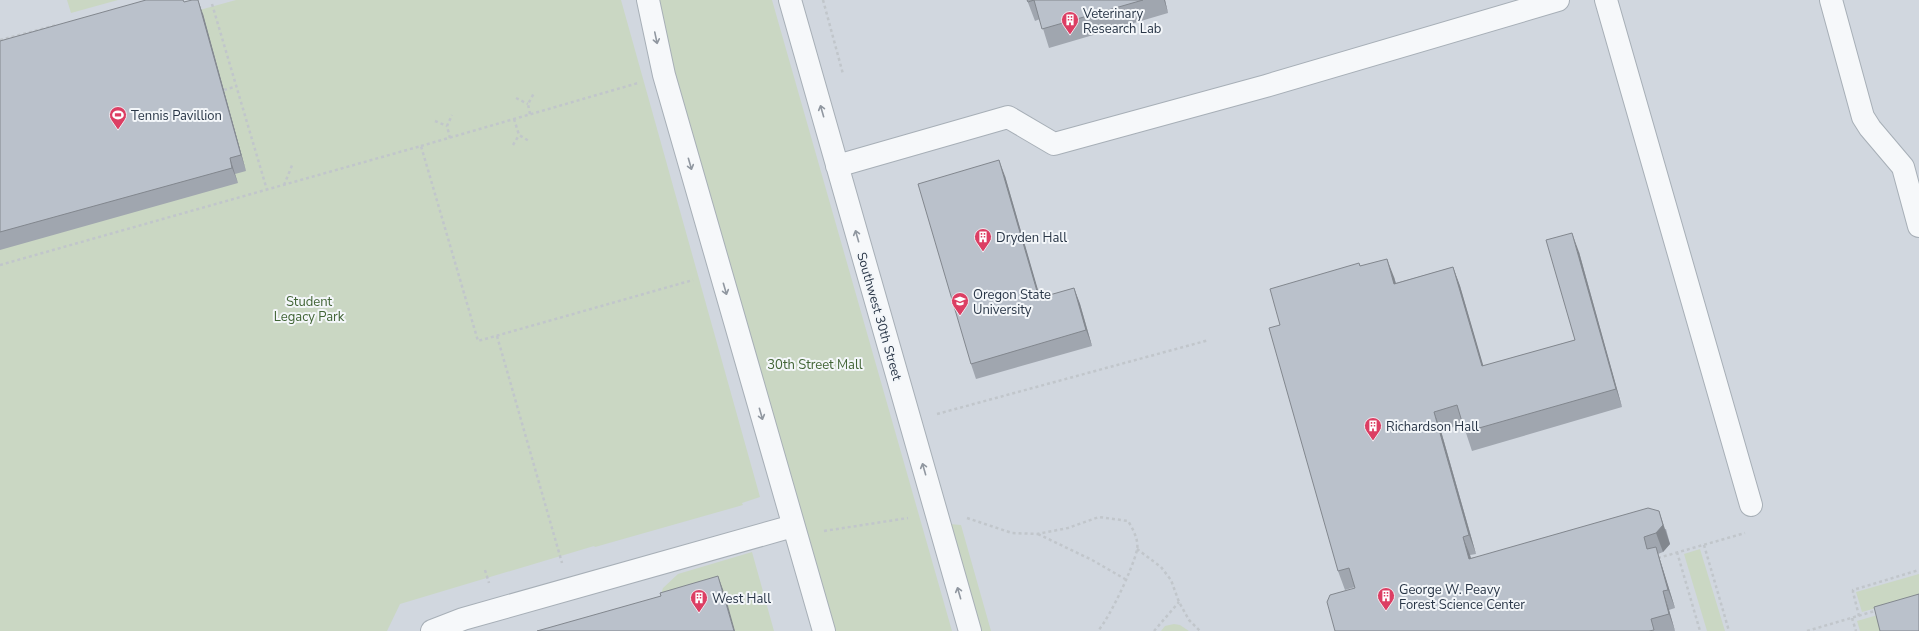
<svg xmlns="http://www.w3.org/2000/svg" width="1919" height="631" font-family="'Nunito Sans',sans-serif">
  <rect width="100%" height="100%" fill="#e3e8ec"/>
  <path fill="#d1d7df" d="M 0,0 L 1919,0 L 1919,631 L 0,631 Z"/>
  <path fill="#cad7c3" d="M 67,0 L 118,0 L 71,13 Z
    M 236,0 L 621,0 L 760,497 L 742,503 L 743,505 L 595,547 L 594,546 L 400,604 L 387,631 L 0,631 L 0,65 Z
    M 654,0 L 772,0 L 952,631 L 833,631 Z
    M 949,524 L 961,525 L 991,631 L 979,631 Z
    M 1700,549 L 1725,631 L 1707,631 L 1684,554 Z
    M 752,552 L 774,631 L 735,631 L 660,597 L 663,588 L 678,574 Z
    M 1919,574 L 1919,596 L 1862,612 L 1856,592 Z
    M 1919,603 L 1882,631 L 1860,631 L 1857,621 Z
    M 1174,624 L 1180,625 L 1189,631 L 1161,631 L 1165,626 Z"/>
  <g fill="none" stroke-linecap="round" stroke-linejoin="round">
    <defs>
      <path id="minor" d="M 648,0 L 664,75 L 824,631
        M 790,0 L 970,631
        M 1606,0 L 1751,505
        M 1831,0 L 1863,117 L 1870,128 L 1903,167 L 1919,226
        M 837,166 L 1008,117 L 1054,144 L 1266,86 L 1558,0
        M 432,631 L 463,619 L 793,526"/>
    </defs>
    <use href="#minor" stroke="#a7afb7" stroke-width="24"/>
    <path stroke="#c1c6cb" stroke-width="2.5" stroke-dasharray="3 3" stroke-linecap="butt" d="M 823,0 L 843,74
      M 212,4 L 267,190
      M 0,40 L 57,25
      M 224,90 L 237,86
      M 516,98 L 528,104
      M 530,114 L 528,104 L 534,93
      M 514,119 L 519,135 L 529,141
      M 435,121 L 447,126
      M 450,138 L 447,126 L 452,115
      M 513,145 L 519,135
      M 421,146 L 638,83
      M 284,185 L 293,163
      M 0,265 L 421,146 L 478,341 L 693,280
      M 497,336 L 562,563
      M 937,414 L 1209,340
      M 967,518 L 1012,533 L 1037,534 L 1068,528 L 1099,517 L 1128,521 C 1133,529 1139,540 1137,550 C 1132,570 1111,615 1098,631
      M 824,531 L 908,518
      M 1038,534 L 1092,560 L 1125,579
      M 1704,545 L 1729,631
      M 1137,549 L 1161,567 L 1171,580 L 1179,602 L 1189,620 L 1200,631
      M 1677,552 L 1700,631
      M 1658,558 L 1745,533
      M 485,570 L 489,583
      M 1859,616 L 1853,592 L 1853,590 L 1919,570
      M 1852,618 L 1856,631
      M 1154,631 L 1179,602
      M 1807,631 L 1878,610"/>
    <use href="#minor" stroke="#f6f8fa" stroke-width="22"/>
  </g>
  <path fill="#a0a6af" d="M 1027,0 L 1165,0 L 1168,13 L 1049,48 L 1040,19 L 1035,21 Z
    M 185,2 L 203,14 L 246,171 L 235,174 L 238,183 L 0,250 L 0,41 Z
    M 1005,176 L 1040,298 L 1074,288 L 1080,304 L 1092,346 L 976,379 L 971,364 Z
    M 1579,252 L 1622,407 L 1472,451 L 1463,424 L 1441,431 L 1476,554 L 1470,555 L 1471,558 L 1666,529 L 1670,544 L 1663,552 L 1658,554 L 1662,566 L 1675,608 L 1669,610 L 1675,631 L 1335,631 L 1355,588 L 1355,587 L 1345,590 L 1338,571 L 1360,266 L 1394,277 L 1396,283 L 1453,267 L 1460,286 L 1483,366 L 1575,340 Z"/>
  <path fill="#82878e" d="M 198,0 L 203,14 L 246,171 L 241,155 Z
    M 1164,0 L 1165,0 L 1168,13 Z
    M 230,158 L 235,174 L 238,183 L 232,168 Z
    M 999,160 L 1005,176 L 1045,314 L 1039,298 Z
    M 1572,233 L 1579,252 L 1622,407 L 1616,389 Z
    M 1387,259 L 1394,277 L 1401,303 L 1394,284 Z
    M 1453,267 L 1460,286 L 1489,385 L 1482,366 Z
    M 1074,288 L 1080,304 L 1092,346 L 1086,330 Z
    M 1434,412 L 1441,431 L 1476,554 L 1469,535 Z
    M 1659,511 L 1670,544 L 1663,552 L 1656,533 Z
    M 1463,537 L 1470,555 L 1476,578 L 1469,559 Z
    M 1656,547 L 1662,566 L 1675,608 L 1668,590 Z
    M 718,576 L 725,595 L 735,631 L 734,631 Z
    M 1663,591 L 1669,610 L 1675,631 L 1669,614 Z"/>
  <path fill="#bac1cb" stroke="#82878e" d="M 146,0 L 183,0 L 184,2 L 192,0 L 198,0 L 241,155 L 230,158 L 232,168 L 0,232 L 0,41 Z
    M 1027,0 L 1034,0 L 1028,2 Z
    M 1034,0 L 1143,0 L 1042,29 Z
    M 999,160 L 1039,298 L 1074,288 L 1086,330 L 971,364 L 918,184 Z
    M 1572,233 L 1616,389 L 1465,432 L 1457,405 L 1434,412 L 1469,535 L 1463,537 L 1469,559 L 1648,508 L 1659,511 L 1663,525 L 1656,533 L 1644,537 L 1647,549 L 1656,547 L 1668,590 L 1663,591 L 1669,614 L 1651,619 L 1654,630 L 1649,631 L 1335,631 L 1327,602 L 1330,595 L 1355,588 L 1349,568 L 1338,571 L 1269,328 L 1280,325 L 1270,289 L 1359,263 L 1360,266 L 1387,259 L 1394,284 L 1453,267 L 1482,366 L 1575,340 L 1546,240 Z
    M 718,576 L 734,631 L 537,631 L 661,596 L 660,593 Z
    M 1919,594 L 1919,631 L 1880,631 L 1874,607 Z"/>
  <defs><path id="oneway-shaft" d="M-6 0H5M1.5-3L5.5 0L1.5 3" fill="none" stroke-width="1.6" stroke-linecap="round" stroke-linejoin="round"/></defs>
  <g stroke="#9097a0">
    <use href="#oneway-shaft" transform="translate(656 38) rotate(78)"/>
    <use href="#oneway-shaft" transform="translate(822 111) rotate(-106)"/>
    <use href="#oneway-shaft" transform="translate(690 164) rotate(74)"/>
    <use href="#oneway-shaft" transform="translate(857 236) rotate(-106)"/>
    <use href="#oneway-shaft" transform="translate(725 289) rotate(74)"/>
    <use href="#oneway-shaft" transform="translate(761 414) rotate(74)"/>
    <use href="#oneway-shaft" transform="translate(924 469) rotate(-106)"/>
    <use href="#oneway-shaft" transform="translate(959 593) rotate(-106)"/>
  </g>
  <defs>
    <symbol id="building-pin" viewBox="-11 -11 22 30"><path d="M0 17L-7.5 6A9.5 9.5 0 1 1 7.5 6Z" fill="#dc3e63" stroke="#f3f6f9"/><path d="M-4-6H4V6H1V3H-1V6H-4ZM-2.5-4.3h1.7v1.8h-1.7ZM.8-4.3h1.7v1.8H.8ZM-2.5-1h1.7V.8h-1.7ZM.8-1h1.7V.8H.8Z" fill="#fff"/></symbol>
    <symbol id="stadium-pin" viewBox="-11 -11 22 30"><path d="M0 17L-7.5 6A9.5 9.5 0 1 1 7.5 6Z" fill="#dc3e63" stroke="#f3f6f9"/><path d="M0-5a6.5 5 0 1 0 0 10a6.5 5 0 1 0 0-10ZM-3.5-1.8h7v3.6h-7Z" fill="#fff"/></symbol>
    <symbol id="university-pin" viewBox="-11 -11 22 30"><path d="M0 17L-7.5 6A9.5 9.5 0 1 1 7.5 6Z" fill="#dc3e63" stroke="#f3f6f9"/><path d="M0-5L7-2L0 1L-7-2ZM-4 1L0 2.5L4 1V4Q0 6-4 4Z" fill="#fff"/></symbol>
  </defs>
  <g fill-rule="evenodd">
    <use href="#building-pin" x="1060" y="10" width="20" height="27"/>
    <use href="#stadium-pin" x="108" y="105" width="20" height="27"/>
    <use href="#building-pin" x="973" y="227" width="20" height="27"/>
    <use href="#university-pin" x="950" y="291" width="20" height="27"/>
    <use href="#building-pin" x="1363" y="416" width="20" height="27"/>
    <use href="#building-pin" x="1376" y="586" width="20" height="27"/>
    <use href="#building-pin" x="689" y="588" width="20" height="27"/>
  </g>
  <g text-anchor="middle" stroke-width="4" stroke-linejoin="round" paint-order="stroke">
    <g font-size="13" fill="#293647" stroke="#f3f6f9" text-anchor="start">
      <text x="1083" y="18">Veterinary<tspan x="1083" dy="15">Research Lab</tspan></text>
      <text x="131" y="120">Tennis Pavillion</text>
      <text x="996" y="242">Dryden Hall</text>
      <text x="973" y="299">Oregon State<tspan x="973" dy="15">University</tspan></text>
      <text x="1386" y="431">Richardson Hall</text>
      <text x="1399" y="594">George W. Peavy<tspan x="1399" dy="15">Forest Science Center</tspan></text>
      <text x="712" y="603">West Hall</text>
    </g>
    <g font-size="13" fill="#416435" stroke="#f3f6f9">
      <text x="309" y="306">Student<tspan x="309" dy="15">Legacy Park</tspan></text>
      <text x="815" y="369">30th Street Mall</text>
    </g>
    <g font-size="13" fill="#293647" stroke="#f3f6f9">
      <text transform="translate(880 316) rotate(74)" y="5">Southwest 30th Street</text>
    </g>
  </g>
</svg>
